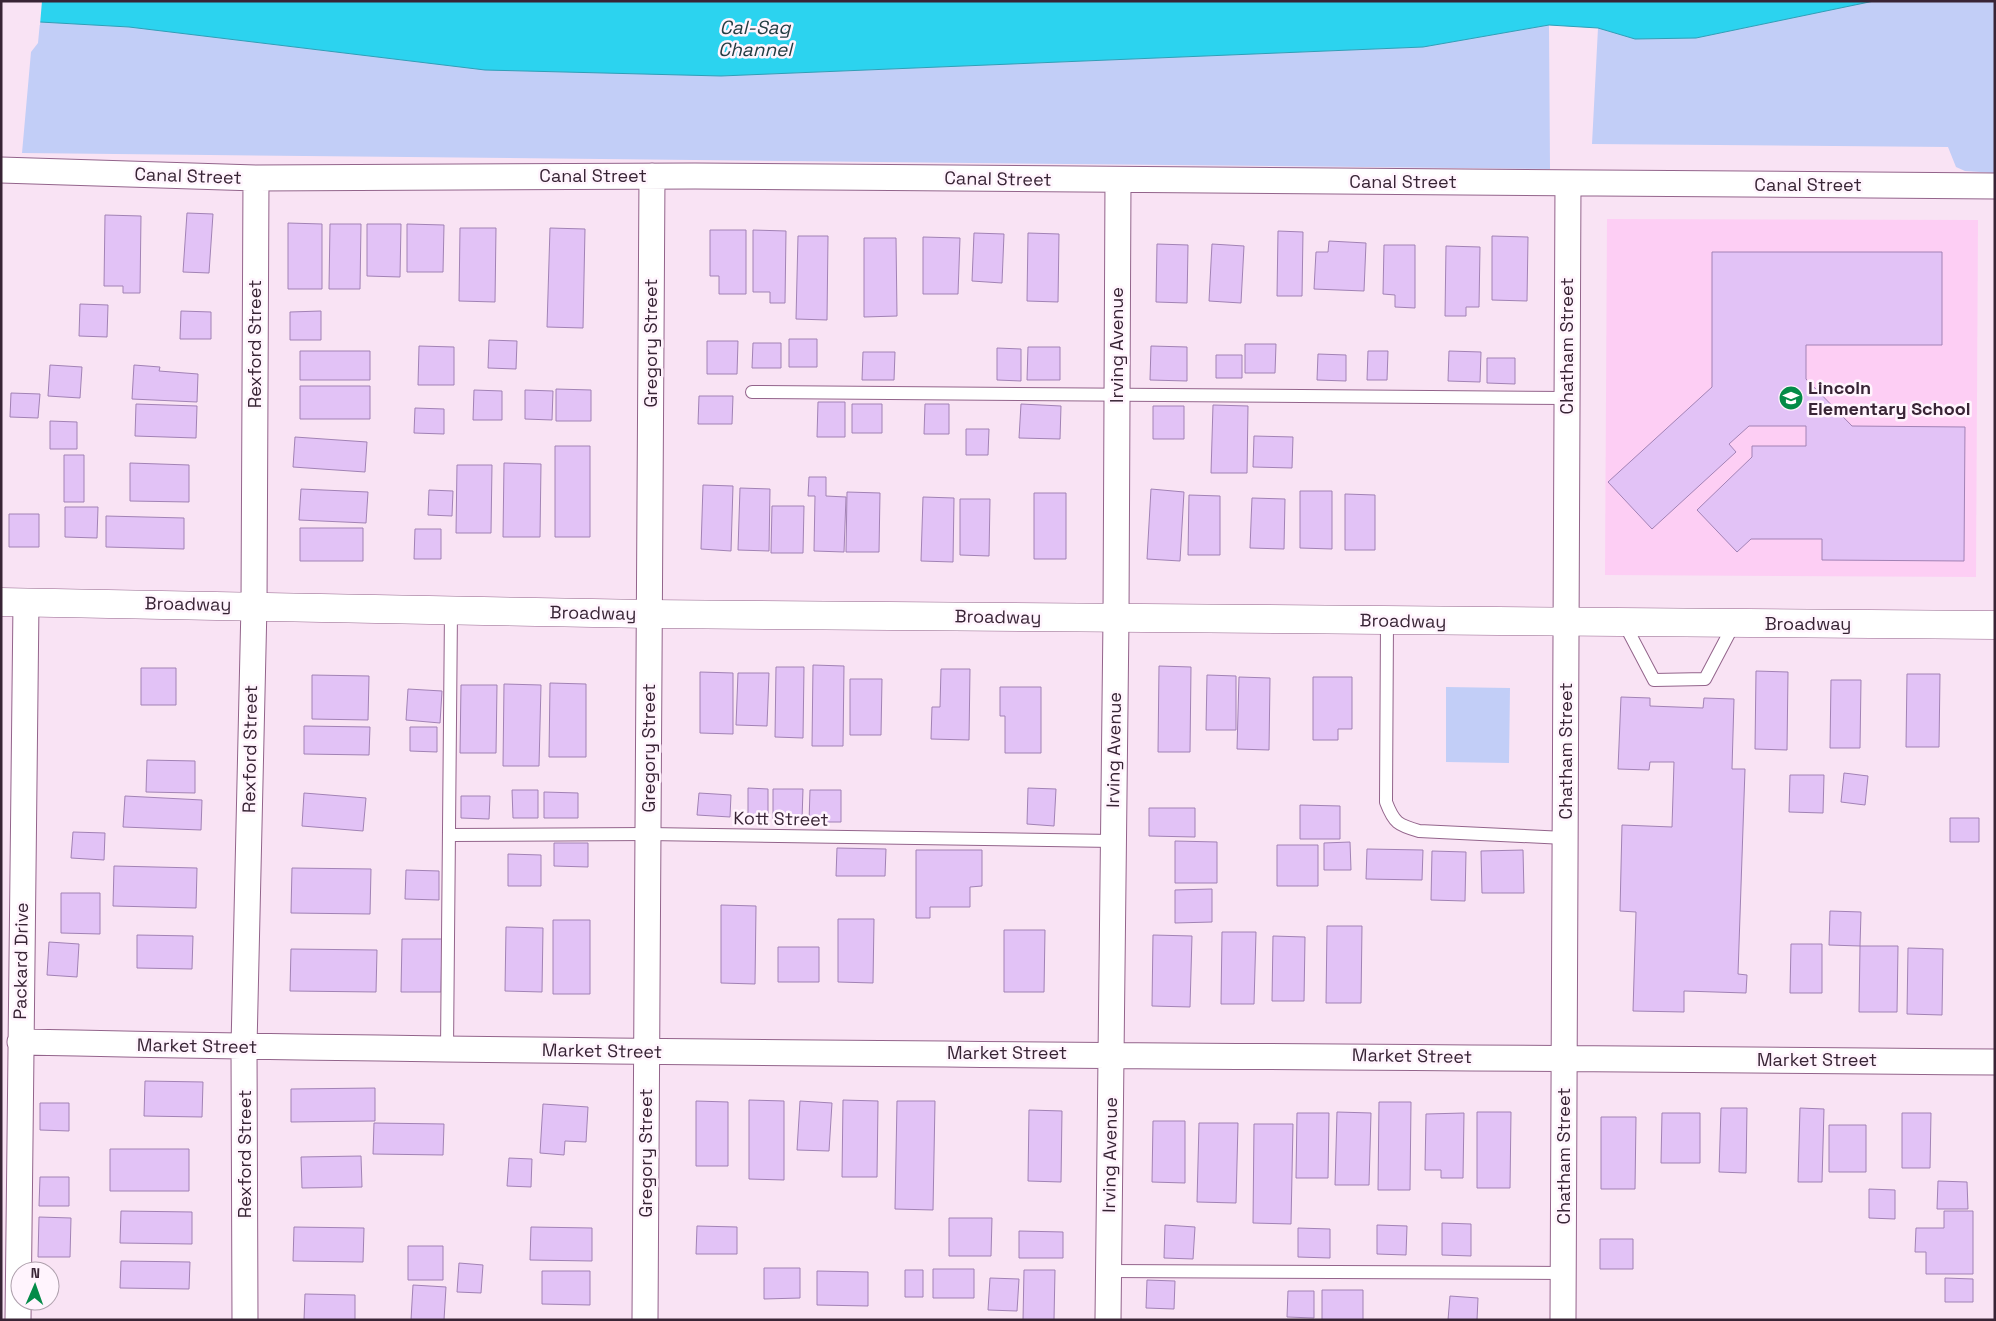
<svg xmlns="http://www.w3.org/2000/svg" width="1996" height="1321" font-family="'Space Grotesk',sans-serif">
  <rect width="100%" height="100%" fill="#f9e3f4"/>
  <path fill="#fdcef4" d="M 1607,219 L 1978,220 L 1976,577 L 1605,575 Z"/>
  <path fill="#c2cef7" d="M 1874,1 L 1995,1 L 1995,173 L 1965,171 L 1956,167 L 1948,147 L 1592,144 L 1598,28 L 1635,39 L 1696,38 Z
    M 40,22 L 129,27 L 721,76 L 1423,47 L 1549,25 L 1550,169 L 22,153 L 31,52 L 38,43 Z
    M 1446,687 L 1510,688 L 1509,763 L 1446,762 Z"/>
  <path fill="#2cd3ef" stroke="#309eb7" d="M 1,1 L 1874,1 L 1696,38 L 1635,39 L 1598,28 L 1549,25 L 1423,47 L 721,76 L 485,70 L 129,27 L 40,22 Z"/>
  <path fill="#f9e3f4" d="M 1,1 L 42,1 L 40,25 L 1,22 Z"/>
  <path fill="#e2c2f6" stroke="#a282b5" d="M 187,213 L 213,214 L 209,273 L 183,272 Z
    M 105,215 L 141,216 L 140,293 L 123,293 L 123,286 L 104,286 Z
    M 288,223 L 322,224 L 322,289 L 288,289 Z
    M 330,224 L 361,224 L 360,289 L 329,289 Z
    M 367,224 L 401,224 L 400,277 L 367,276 Z
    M 407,224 L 444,225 L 443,272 L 407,272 Z
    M 460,228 L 496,228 L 495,302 L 459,301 Z
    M 550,228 L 585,229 L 583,328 L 547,327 Z
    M 710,230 L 746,230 L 746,294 L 719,294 L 719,276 L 710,276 Z
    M 753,230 L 786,231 L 785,303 L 770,303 L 770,292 L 753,292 Z
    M 1278,231 L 1303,232 L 1302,296 L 1277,296 Z
    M 974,233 L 1004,234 L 1002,283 L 972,281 Z
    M 1028,233 L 1059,234 L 1058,302 L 1027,301 Z
    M 798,236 L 828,236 L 827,320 L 796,319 Z
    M 1492,236 L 1528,237 L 1527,301 L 1492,300 Z
    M 923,237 L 960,238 L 958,294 L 923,294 Z
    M 864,238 L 896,238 L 897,316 L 864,317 Z
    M 1329,241 L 1366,243 L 1364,291 L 1314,289 L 1316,252 L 1328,252 Z
    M 1157,244 L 1188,245 L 1187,303 L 1156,302 Z
    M 1212,244 L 1244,246 L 1241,303 L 1209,301 Z
    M 1384,245 L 1415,245 L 1415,308 L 1395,307 L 1395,295 L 1383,294 Z
    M 1446,246 L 1480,247 L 1479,307 L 1466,307 L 1466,316 L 1445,316 Z
    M 1712,252 L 1942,252 L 1942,345 L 1806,345 L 1806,379 L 1852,426 L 1965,427 L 1964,561 L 1822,560 L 1822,539 L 1751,539 L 1737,552 L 1697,510 L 1752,457 L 1752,446 L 1806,446 L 1806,426 L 1749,426 L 1729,444 L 1736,452 L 1652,529 L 1608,482 L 1712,387 Z
    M 80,304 L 108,305 L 107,337 L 79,336 Z
    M 181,311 L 211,312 L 211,339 L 180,339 Z
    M 321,311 L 321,340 L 290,340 L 290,312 Z
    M 789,339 L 817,339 L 817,367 L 789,367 Z
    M 489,340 L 517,341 L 516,369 L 488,368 Z
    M 707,341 L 738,341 L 737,374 L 707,374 Z
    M 753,343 L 781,343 L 781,368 L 752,368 Z
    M 1245,344 L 1276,344 L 1275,373 L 1245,373 Z
    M 419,346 L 454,347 L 454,385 L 418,385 Z
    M 1151,346 L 1187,347 L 1187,381 L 1150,380 Z
    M 1028,347 L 1060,347 L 1060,380 L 1027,380 Z
    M 997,348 L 1021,349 L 1021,381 L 997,380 Z
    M 300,351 L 370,351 L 370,380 L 300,380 Z
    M 1368,351 L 1388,351 L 1387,380 L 1367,380 Z
    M 1449,351 L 1481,352 L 1480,382 L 1448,381 Z
    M 863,352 L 895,352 L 894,380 L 862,380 Z
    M 1318,354 L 1346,355 L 1346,381 L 1317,380 Z
    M 1216,355 L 1242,355 L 1242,378 L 1216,378 Z
    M 1487,358 L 1515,358 L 1515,384 L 1487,383 Z
    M 50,365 L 82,367 L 80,398 L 48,396 Z
    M 134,365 L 160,367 L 159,371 L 198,374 L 197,402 L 132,399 Z
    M 300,386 L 370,386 L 370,419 L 300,419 Z
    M 556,389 L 591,390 L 591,421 L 556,421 Z
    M 474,390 L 502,391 L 502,420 L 473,420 Z
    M 525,390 L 553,391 L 552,420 L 525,419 Z
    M 11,393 L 40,394 L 38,418 L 10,417 Z
    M 699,396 L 733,396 L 732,424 L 698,424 Z
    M 818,402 L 845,402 L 845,437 L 817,437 Z
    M 136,404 L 197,406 L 196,438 L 135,436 Z
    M 852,404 L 882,404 L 882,433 L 852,433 Z
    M 925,404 L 949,404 L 949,434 L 924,434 Z
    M 1021,404 L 1061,406 L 1060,439 L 1019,438 Z
    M 1213,405 L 1248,406 L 1247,473 L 1211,473 Z
    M 1153,406 L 1184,406 L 1184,439 L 1153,439 Z
    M 415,408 L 444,409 L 444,434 L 414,433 Z
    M 50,421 L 77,422 L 77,449 L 50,449 Z
    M 966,429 L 989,429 L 988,455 L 966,455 Z
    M 1254,436 L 1293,437 L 1292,468 L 1253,467 Z
    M 295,437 L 367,442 L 365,472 L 293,467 Z
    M 555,446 L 590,446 L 590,537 L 555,537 Z
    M 64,455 L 84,455 L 84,502 L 64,502 Z
    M 130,463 L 189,465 L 189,502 L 130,501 Z
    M 504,463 L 541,464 L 540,537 L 503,537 Z
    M 457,465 L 492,465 L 491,533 L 456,533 Z
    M 809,477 L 826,477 L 826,496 L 846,497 L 844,552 L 814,551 L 815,496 L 808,496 Z
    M 703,485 L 733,486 L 731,551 L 701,549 Z
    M 740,488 L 770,489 L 769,551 L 738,550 Z
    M 301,489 L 368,492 L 366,523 L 299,520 Z
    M 1151,489 L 1184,492 L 1180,561 L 1147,559 Z
    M 429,490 L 453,491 L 452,516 L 428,515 Z
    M 1300,491 L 1332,491 L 1332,549 L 1300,548 Z
    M 847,492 L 880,493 L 879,552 L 846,552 Z
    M 1034,493 L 1066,493 L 1066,559 L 1034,559 Z
    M 1345,494 L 1375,495 L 1375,550 L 1345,550 Z
    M 1189,495 L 1220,496 L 1220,555 L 1188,555 Z
    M 923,497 L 954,498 L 953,562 L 921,561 Z
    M 1252,498 L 1285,499 L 1284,549 L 1250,548 Z
    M 960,499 L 990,499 L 989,556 L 960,555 Z
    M 772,506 L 804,506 L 803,553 L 771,553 Z
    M 65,507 L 98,507 L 97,538 L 65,537 Z
    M 9,514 L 39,514 L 39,547 L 9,547 Z
    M 106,516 L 184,518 L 184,549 L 106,547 Z
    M 300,528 L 363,528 L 363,561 L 300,561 Z
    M 415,529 L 441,529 L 441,559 L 414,559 Z
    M 813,665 L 844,666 L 843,746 L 812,746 Z
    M 1159,666 L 1191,667 L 1190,752 L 1158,752 Z
    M 776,667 L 804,667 L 803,738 L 775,737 Z
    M 141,668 L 176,668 L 176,705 L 141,705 Z
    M 941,669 L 970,669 L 969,740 L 931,739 L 932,707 L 940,707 Z
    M 1756,671 L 1788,672 L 1787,750 L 1755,749 Z
    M 700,672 L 733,673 L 733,734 L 700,733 Z
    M 738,673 L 769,673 L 767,726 L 736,725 Z
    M 1907,674 L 1940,674 L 1939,747 L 1906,747 Z
    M 312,675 L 369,676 L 368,720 L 312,719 Z
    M 1207,675 L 1236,676 L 1236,730 L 1206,730 Z
    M 1239,677 L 1270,678 L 1269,750 L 1237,749 Z
    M 1313,677 L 1352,677 L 1352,729 L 1338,729 L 1338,740 L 1313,740 Z
    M 850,679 L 882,679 L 881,735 L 850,735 Z
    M 1831,680 L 1861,680 L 1860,748 L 1830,748 Z
    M 550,683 L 586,684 L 586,757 L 549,757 Z
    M 504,684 L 541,685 L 539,766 L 503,766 Z
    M 461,685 L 497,685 L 496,753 L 460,753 Z
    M 1000,687 L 1041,687 L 1041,753 L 1005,753 L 1005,716 L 1000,716 Z
    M 408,689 L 442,691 L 440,723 L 406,720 Z
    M 1621,697 L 1650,698 L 1650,706 L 1703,708 L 1704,698 L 1734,699 L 1732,769 L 1745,769 L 1738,974 L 1747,975 L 1746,993 L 1684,991 L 1684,1012 L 1633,1011 L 1636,912 L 1620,911 L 1622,825 L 1672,827 L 1674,762 L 1650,762 L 1649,770 L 1618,769 Z
    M 304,726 L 370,727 L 369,755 L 304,754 Z
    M 410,727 L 437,727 L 437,752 L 410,751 Z
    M 147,760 L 195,761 L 195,793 L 146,792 Z
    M 1844,773 L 1868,776 L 1865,805 L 1841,802 Z
    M 1790,775 L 1824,775 L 1823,813 L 1789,812 Z
    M 748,788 L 768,789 L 768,817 L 748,817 Z
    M 1028,788 L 1056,789 L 1054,826 L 1027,824 Z
    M 773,789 L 803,789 L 802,820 L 773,819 Z
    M 512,790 L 538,790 L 538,818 L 513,818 Z
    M 810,790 L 841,790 L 841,822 L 809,822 Z
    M 544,792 L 578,793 L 578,818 L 544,818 Z
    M 304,793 L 366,798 L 363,831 L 302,826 Z
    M 699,793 L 731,795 L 730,817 L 697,815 Z
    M 125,796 L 202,800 L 201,830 L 123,827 Z
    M 461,796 L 490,796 L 489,819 L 461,818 Z
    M 1300,805 L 1340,806 L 1340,839 L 1300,839 Z
    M 1149,808 L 1195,808 L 1195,837 L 1149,836 Z
    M 1950,818 L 1979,818 L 1979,842 L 1950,842 Z
    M 73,832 L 105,833 L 104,860 L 71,858 Z
    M 1175,841 L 1217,842 L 1217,883 L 1175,883 Z
    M 1350,842 L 1351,870 L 1324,870 L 1324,843 Z
    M 554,843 L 588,843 L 588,867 L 554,866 Z
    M 1277,845 L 1318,845 L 1318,886 L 1277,886 Z
    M 837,848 L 886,849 L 885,876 L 836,876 Z
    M 1367,849 L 1423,850 L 1422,880 L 1366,879 Z
    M 916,850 L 982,850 L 982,886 L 970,887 L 970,907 L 930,907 L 930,918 L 916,918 Z
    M 1523,850 L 1524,893 L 1482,893 L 1481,851 Z
    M 1432,851 L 1466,852 L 1465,901 L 1431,900 Z
    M 508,854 L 541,855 L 541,886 L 508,886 Z
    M 114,866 L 197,868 L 196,908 L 113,906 Z
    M 292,868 L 371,869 L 370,914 L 291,913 Z
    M 406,870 L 439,871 L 439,900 L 405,899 Z
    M 1212,889 L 1212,922 L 1175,923 L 1175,890 Z
    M 61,893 L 100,893 L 100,934 L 61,933 Z
    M 721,905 L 756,906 L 755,984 L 721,983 Z
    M 1830,911 L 1861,912 L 1860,946 L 1829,945 Z
    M 838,919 L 874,919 L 873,983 L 838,982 Z
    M 553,920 L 590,920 L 590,994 L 553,994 Z
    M 1327,926 L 1362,926 L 1361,1003 L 1326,1003 Z
    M 506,927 L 543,928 L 542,992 L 505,991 Z
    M 1004,930 L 1045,930 L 1044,992 L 1004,992 Z
    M 1222,932 L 1256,932 L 1254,1004 L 1221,1004 Z
    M 137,935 L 193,936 L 192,969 L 137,968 Z
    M 1153,935 L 1192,936 L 1190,1007 L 1152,1006 Z
    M 1273,936 L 1305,937 L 1304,1001 L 1272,1001 Z
    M 402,939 L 442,939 L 441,992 L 401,992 Z
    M 49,942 L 79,944 L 77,977 L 47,975 Z
    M 1791,944 L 1822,944 L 1822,993 L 1790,993 Z
    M 1860,946 L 1898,946 L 1897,1012 L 1859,1012 Z
    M 778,947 L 819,947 L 819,982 L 778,982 Z
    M 1908,948 L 1943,949 L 1942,1015 L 1907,1014 Z
    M 291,949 L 377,950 L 376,992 L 290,991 Z
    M 145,1081 L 203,1082 L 202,1117 L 144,1116 Z
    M 375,1088 L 375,1121 L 291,1122 L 291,1089 Z
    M 749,1100 L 784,1101 L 784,1180 L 749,1179 Z
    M 843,1100 L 878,1101 L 877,1177 L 842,1177 Z
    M 696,1101 L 728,1102 L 728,1166 L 696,1166 Z
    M 800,1101 L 832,1103 L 829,1151 L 797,1150 Z
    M 897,1101 L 935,1101 L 933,1210 L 895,1209 Z
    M 1379,1102 L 1411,1102 L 1410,1190 L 1378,1190 Z
    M 40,1103 L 69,1103 L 69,1131 L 40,1130 Z
    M 543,1104 L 588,1107 L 586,1142 L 565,1141 L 564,1155 L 540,1153 Z
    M 1721,1108 L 1747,1108 L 1746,1173 L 1719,1172 Z
    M 1800,1108 L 1824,1109 L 1822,1182 L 1798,1182 Z
    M 1029,1110 L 1062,1111 L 1061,1182 L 1028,1181 Z
    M 1337,1112 L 1371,1113 L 1369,1185 L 1335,1185 Z
    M 1477,1112 L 1511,1112 L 1510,1188 L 1477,1188 Z
    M 1297,1113 L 1329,1113 L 1328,1178 L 1296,1178 Z
    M 1464,1113 L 1463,1178 L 1441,1178 L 1441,1170 L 1425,1170 L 1426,1114 Z
    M 1662,1113 L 1700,1113 L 1700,1163 L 1661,1163 Z
    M 1902,1113 L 1931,1113 L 1930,1168 L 1902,1168 Z
    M 1601,1117 L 1636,1117 L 1635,1189 L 1601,1189 Z
    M 1153,1121 L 1185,1121 L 1185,1183 L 1152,1182 Z
    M 374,1123 L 444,1124 L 443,1155 L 373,1154 Z
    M 1199,1123 L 1238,1123 L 1236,1203 L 1197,1202 Z
    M 1254,1124 L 1293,1124 L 1291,1224 L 1253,1223 Z
    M 1829,1125 L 1866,1125 L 1866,1172 L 1829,1172 Z
    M 110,1149 L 189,1149 L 189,1191 L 110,1191 Z
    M 361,1156 L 362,1187 L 302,1188 L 301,1157 Z
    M 509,1158 L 532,1159 L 531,1187 L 507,1186 Z
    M 40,1177 L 69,1177 L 69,1206 L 39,1206 Z
    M 1938,1181 L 1967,1182 L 1968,1209 L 1937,1209 Z
    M 1869,1189 L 1895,1190 L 1895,1219 L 1869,1218 Z
    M 121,1211 L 192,1212 L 192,1244 L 120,1243 Z
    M 1944,1211 L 1973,1211 L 1973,1274 L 1926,1274 L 1926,1252 L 1915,1252 L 1916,1228 L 1944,1228 Z
    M 39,1217 L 71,1218 L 70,1257 L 38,1257 Z
    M 949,1218 L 992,1218 L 991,1256 L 949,1256 Z
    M 1442,1223 L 1471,1224 L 1471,1256 L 1442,1255 Z
    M 1165,1225 L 1195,1227 L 1193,1259 L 1164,1258 Z
    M 1377,1225 L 1407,1226 L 1406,1255 L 1377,1254 Z
    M 697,1226 L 737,1227 L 737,1254 L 696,1254 Z
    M 294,1227 L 364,1228 L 363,1262 L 293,1261 Z
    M 531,1227 L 592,1228 L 592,1261 L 530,1260 Z
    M 1298,1228 L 1330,1229 L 1330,1258 L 1298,1257 Z
    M 1019,1231 L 1063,1232 L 1063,1258 L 1019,1258 Z
    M 1600,1239 L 1633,1239 L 1633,1269 L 1600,1269 Z
    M 408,1246 L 443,1246 L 443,1280 L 408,1280 Z
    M 121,1261 L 190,1262 L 189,1289 L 120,1288 Z
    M 459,1263 L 483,1265 L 481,1293 L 457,1292 Z
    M 764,1268 L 800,1268 L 800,1298 L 764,1299 Z
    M 933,1269 L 974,1269 L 974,1298 L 933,1298 Z
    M 905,1270 L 923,1270 L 923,1297 L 905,1297 Z
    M 1024,1270 L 1055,1270 L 1054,1320 L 1023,1320 Z
    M 542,1271 L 590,1271 L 590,1305 L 542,1304 Z
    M 817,1271 L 868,1272 L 868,1306 L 817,1305 Z
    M 990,1278 L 1019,1279 L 1017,1311 L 988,1310 Z
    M 1945,1278 L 1973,1279 L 1973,1302 L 1945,1302 Z
    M 1147,1280 L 1175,1281 L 1174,1309 L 1146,1308 Z
    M 413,1285 L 446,1287 L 444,1320 L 411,1320 Z
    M 1322,1290 L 1363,1290 L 1363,1320 L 1322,1320 Z
    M 1288,1291 L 1314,1291 L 1314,1318 L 1287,1317 Z
    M 305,1294 L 355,1295 L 355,1320 L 304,1320 Z
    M 1450,1296 L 1478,1298 L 1477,1320 L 1448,1320 Z"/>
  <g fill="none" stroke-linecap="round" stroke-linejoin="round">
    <defs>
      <path id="service" d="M 752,392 L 1567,398
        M 1387,621 L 1386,802 C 1394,823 1398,825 1419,831 L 1565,838
        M 1624,623 L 1654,680 L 1705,679 L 1734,624
        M 449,835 L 648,834 L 1113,841
        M 447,1049 L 451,610
        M 1108,1271 L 1563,1273"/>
      <path id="minor" d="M 1,170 L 256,178 L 695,176 L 1995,186
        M 20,1042 C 678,1055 1336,1056 1995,1062
        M 18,1320 L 26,602
        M 245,1320 L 244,1047 L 254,605 L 256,178
        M 645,1320 L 652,176
        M 1108,1320 L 1116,618 L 1118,180
        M 1563,1320 L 1568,183"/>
      <path id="tertiary" d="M 1,602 L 649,614 L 1995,625"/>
    </defs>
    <use href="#service" stroke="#93648b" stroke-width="14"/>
    <use href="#minor" stroke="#93648b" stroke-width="27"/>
    <use href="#tertiary" stroke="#93648b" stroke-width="29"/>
    <use href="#service" stroke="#fff" stroke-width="12"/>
    <use href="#minor" stroke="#fff" stroke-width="25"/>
    <use href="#tertiary" stroke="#fff" stroke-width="28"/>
  </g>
  <defs>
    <symbol id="school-disc" viewBox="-11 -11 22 22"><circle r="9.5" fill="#048b48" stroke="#fff4fd"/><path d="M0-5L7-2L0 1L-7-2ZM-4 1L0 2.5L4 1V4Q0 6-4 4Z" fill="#fff"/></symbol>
  </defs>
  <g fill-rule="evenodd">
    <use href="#school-disc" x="1777" y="384" width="28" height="28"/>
  </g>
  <g text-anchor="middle" stroke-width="5" stroke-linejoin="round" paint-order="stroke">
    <g font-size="18" fill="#382435" stroke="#fff4fd">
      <text transform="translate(188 176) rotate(2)" y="6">Canal Street</text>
      <text x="593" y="182">Canal Street</text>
      <text transform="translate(998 179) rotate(1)" y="6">Canal Street</text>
      <text x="1403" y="188">Canal Street</text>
      <text x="1808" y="191">Canal Street</text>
      <text transform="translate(651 343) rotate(-90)" y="6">Gregory Street</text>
      <text transform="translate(255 344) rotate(-90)" y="6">Rexford Street</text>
      <text transform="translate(1117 345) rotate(-90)" y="6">Irving Avenue</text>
      <text transform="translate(1567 346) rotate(-90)" y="6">Chatham Street</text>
      <text transform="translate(188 604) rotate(1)" y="6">Broadway</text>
      <text transform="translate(593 613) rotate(1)" y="6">Broadway</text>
      <text transform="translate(998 617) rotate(1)" y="6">Broadway</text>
      <text transform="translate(1403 621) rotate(1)" y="6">Broadway</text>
      <text x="1808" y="630">Broadway</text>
      <text transform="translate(649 748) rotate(-90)" y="6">Gregory Street</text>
      <text transform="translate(250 749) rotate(-89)" y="6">Rexford Street</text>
      <text transform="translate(1114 750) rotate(-89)" y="6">Irving Avenue</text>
      <text transform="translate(1566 751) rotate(-90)" y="6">Chatham Street</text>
      <text transform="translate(781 819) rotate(1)" y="6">Kott Street</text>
      <text transform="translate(21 961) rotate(-89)" y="6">Packard Drive</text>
      <text transform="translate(197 1046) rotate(1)" y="6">Market Street</text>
      <text transform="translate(602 1051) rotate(1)" y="6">Market Street</text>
      <text x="1007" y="1059">Market Street</text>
      <text transform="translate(1412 1056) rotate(1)" y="6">Market Street</text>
      <text x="1817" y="1066">Market Street</text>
      <text transform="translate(646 1153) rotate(-90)" y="6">Gregory Street</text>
      <text transform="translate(245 1154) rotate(-90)" y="6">Rexford Street</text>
      <text transform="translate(1110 1155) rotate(-89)" y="6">Irving Avenue</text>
      <text transform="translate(1564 1156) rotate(-90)" y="6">Chatham Street</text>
    </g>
    <g font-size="18" font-weight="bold" fill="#382435" stroke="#fff4fd" text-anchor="start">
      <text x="1808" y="394">Lincoln<tspan x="1808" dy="21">Elementary School</tspan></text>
    </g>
    <g font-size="19" font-style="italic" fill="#243d43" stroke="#fff4fd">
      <text x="755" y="34">Cal-Sag<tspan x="755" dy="22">Channel</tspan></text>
    </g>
  </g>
  <rect width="1996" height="1321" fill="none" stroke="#382435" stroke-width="5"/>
  <g transform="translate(35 1286) rotate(2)"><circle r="24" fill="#fff4fd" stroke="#afa1ad"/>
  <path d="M0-4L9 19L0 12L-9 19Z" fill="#048b48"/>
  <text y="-8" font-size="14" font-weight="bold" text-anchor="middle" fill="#382435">N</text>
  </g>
</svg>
